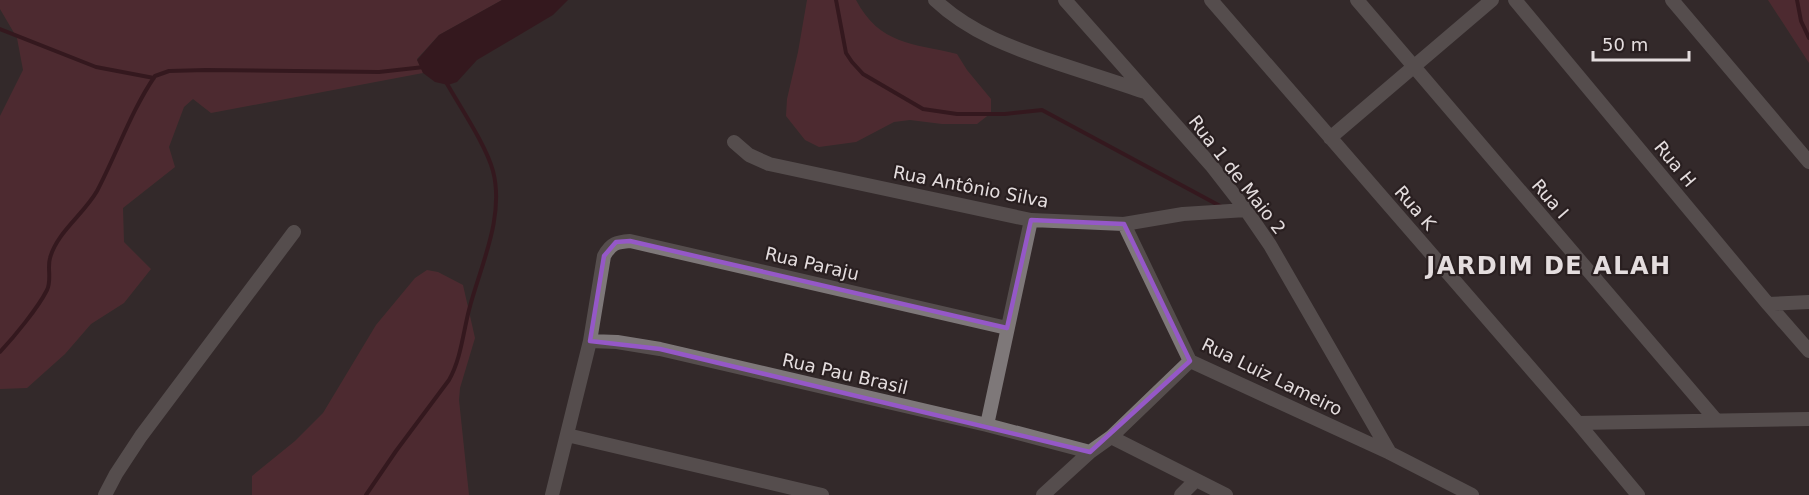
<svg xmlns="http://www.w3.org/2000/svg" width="1809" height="495" font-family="'DejaVu Sans',sans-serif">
  <rect width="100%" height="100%" fill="#33292a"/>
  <path fill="#6d2c38" d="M 0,0 L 502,0 L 439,35 L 417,59 L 423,73 L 211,113 L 193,99 L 184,107 L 169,147 L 175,167 L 123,208 L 124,242 L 151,269 L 124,303 L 91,324 L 65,354 L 27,388 L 0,389 L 0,116 L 23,70 L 17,38 L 0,9 Z
    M 807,0 L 856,0 C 880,45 912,43 957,54 L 967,70 L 991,99 L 991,113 L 977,124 L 942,124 L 910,120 L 894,122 L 856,142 L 819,147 L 805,140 L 786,116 L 787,99 L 798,52 Z
    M 1768,0 L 1809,0 L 1809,63 Z
    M 427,270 L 438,272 L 463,285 L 475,338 L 460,388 L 459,400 L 469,495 L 252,495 L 252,476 L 295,441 L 323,413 L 376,325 L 415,278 Z"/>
  <path fill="#360411" d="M 502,0 L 568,0 L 553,15 L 477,60 L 457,82 L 448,85 L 435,82 L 423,73 L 417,60 L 439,35 Z"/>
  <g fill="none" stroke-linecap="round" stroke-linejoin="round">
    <path stroke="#360411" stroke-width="4" d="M 836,0 L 846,53 L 852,62 L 863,74 L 923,109 L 957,114 L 1005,114 L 1042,110 L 1222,207
      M 1797,0 L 1801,21 L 1809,38
      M 0,29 L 96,67 L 154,78
      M 0,352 C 14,337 38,308 47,290 C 52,280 47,268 50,258 C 57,232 84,214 97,191 C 117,153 131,111 155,76 L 169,71 L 206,70 L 379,72 L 424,67
      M 366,495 L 396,451 L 449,380 C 461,359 463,333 469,310 C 480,267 505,217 493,171 C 486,145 460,107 446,82"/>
    <path stroke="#7e7879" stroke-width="14" d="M 935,0 C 970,33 1013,48 1057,63 C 1087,73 1116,82 1145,92
      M 1065,0 L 1211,165 L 1246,210 L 1270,245 L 1390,453
      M 1211,0 L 1578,423 L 1638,495
      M 1357,0 L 1716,420
      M 1515,0 L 1768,304 L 1809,351
      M 1672,0 L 1809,162
      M 1330,138 L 1492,0
      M 734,142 L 749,155 L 769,164 L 1031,220 L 1124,224 L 1183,214 L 1246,210
      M 1124,224 L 1190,361 L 1390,453 L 1472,495
      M 1768,304 L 1809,302
      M 590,341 L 617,342 L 660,349 L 987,425 L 1090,452
      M 1578,423 L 1809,419
      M 987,425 L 1031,220
      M 567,435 L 822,495
      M 1111,437 L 1226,495
      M 105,495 L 116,474 L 141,436 L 294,232
      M 552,495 L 590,341 L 604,256 C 611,243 617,242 630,241 L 1007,328
      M 1043,495 L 1090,452 L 1111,437 L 1190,361
      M 1181,495 L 1196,480"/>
  </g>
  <path d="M0 0H1809V495H0ZM 1031,220 L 1124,224 L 1190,361 L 1090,452 L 660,349 L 590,341 L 604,256 L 616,242 L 630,241 L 1007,328 Z" fill="#33292a" fill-opacity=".55" fill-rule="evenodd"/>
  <path fill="none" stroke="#9558c7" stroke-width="4.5" stroke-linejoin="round" d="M 1031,220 L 1124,224 L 1190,361 L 1090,452 L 660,349 L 590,341 L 604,256 L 616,242 L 630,241 L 1007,328 Z"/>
  <g text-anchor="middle" stroke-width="4.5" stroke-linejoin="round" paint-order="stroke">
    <g font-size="18" fill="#e4ddde" stroke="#291f20">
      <text transform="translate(1675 164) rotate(50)" y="6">Rua H</text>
      <text transform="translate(1237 175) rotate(52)" y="6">Rua 1 de Maio 2</text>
      <text transform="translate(971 187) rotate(11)" y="6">Rua Antônio Silva</text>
      <text transform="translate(1550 199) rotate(49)" y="6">Rua I</text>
      <text transform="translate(1415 208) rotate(49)" y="6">Rua K</text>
      <text transform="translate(812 264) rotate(13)" y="6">Rua Paraju</text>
      <text transform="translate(845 374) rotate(13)" y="6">Rua Pau Brasil</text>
      <text transform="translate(1272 377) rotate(26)" y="6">Rua Luiz Lameiro</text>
    </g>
    <g font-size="24" font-weight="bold" letter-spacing="1.5" fill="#e4ddde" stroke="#291f20">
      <text x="1549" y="274">JARDIM DE ALAH</text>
    </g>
  </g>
  <path d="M1593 51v9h96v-9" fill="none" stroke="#e4ddde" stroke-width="3"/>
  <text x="1602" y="51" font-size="18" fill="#e4ddde" stroke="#291f20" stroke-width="4.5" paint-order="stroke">50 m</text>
</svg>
